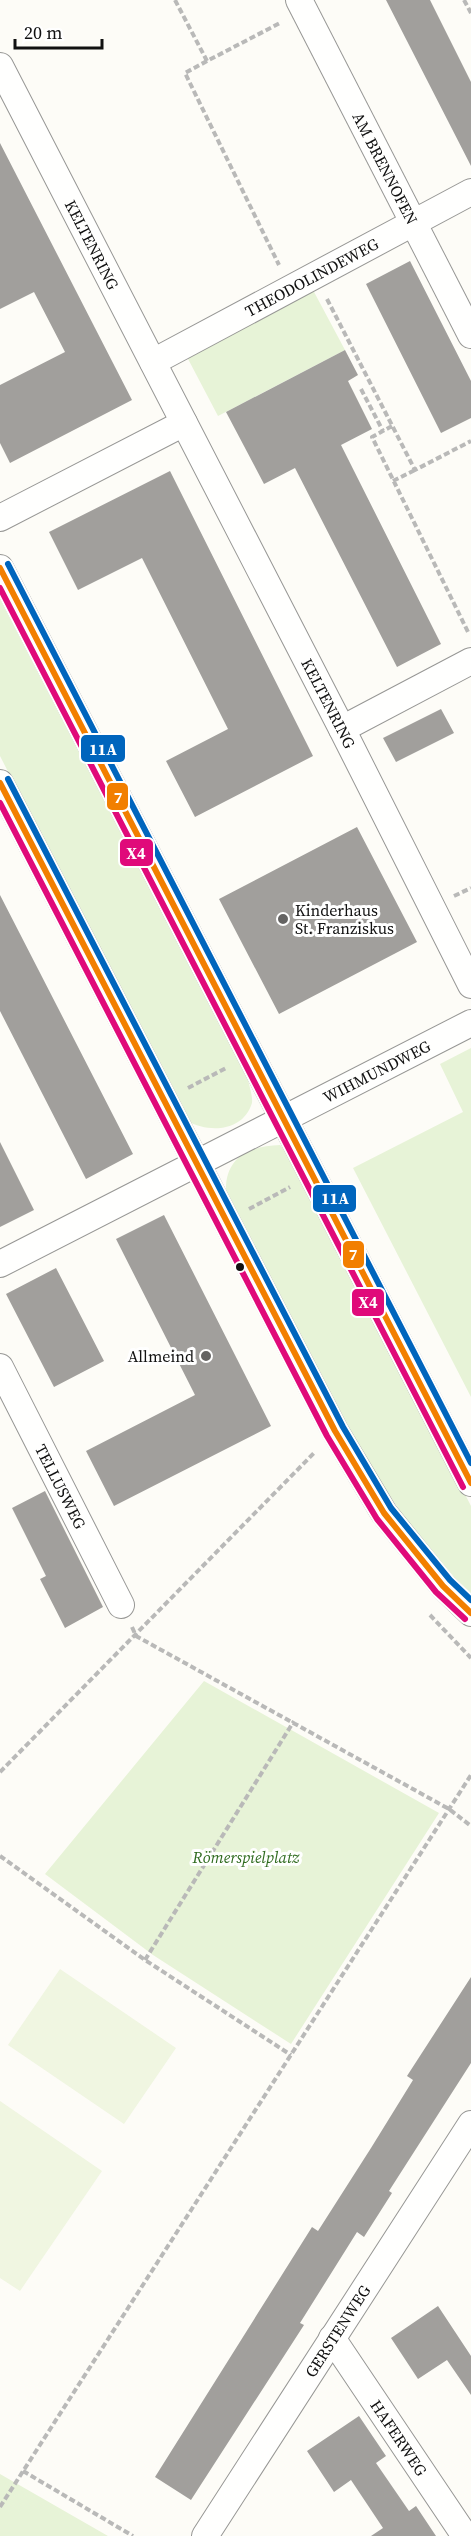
<svg xmlns="http://www.w3.org/2000/svg" width="471" height="2536" font-family="'Source Serif 4',serif">
  <rect width="100%" height="100%" fill="#fdfcf7"/>
  <path fill="#e7f3d7" d="M 313,290 L 345,350 L 218,416 L 187,357 Z
    M 0,594 L 248,1079 C 249,1086 253,1096 252,1103 C 243,1132 209,1133 187,1121 L 0,756 Z
    M 471,1048 L 471,1397 L 353,1168 L 463,1112 L 440,1064 Z
    M 280,1145 L 295,1160 L 471,1506 L 471,1596 L 446,1571 L 406,1520 L 364,1457 L 226,1192 C 225,1158 248,1146 280,1145 Z
    M 204,1681 L 439,1813 L 291,2044 L 153,1955 L 45,1874 Z
    M 0,2474 L 108,2536 L 0,2536 Z"/>
  <path fill="#f0f6e1" d="M 60,1969 L 176,2048 L 124,2124 L 8,2045 Z
    M 0,2101 L 102,2171 L 20,2291 L 0,2278 Z"/>
  <path fill="#a19f9c" d="M 386,0 L 430,0 L 471,82 L 471,166 Z
    M 0,143 L 132,400 L 10,463 L 0,443 L 0,385 L 65,352 L 34,292 L 0,309 Z
    M 410,261 L 471,381 L 471,418 L 441,433 L 366,284 Z
    M 345,350 L 358,375 L 348,381 L 372,429 L 341,445 L 441,644 L 397,667 L 295,468 L 264,484 L 226,412 Z
    M 170,471 L 313,756 L 195,817 L 166,761 L 228,729 L 142,558 L 78,590 L 49,532 Z
    M 441,709 L 454,733 L 396,762 L 383,738 Z
    M 357,827 L 417,942 L 279,1014 L 219,899 Z
    M 0,895 L 133,1154 L 86,1179 L 0,1011 Z
    M 0,1142 L 34,1210 L 0,1227 Z
    M 164,1215 L 271,1426 L 114,1506 L 86,1451 L 195,1395 L 116,1239 Z
    M 56,1268 L 104,1361 L 54,1387 L 6,1294 Z
    M 45,1491 L 103,1607 L 65,1628 L 40,1579 L 46,1576 L 12,1508 Z
    M 471,1977 L 471,2063 L 389,2191 L 392,2193 L 364,2237 L 357,2232 L 300,2323 L 304,2325 L 191,2500 L 155,2477 L 312,2227 L 318,2231 L 371,2148 L 413,2080 L 407,2076 Z
    M 438,2306 L 471,2356 L 471,2395 L 447,2360 L 418,2379 L 391,2338 Z
    M 359,2416 L 386,2456 L 376,2463 L 409,2511 L 416,2506 L 436,2536 L 371,2536 L 383,2528 L 351,2480 L 334,2492 L 307,2451 Z"/>
  <g fill="none" stroke-linecap="round" stroke-linejoin="round">
    <defs>
      <g id="street">
        <path id="s1" d="M 299,0 L 471,335"/>
        <path id="s2" d="M 0,66 L 342,729 L 471,985"/>
        <path id="s3" d="M 153,362 L 471,192"/>
        <path d="M 0,518 L 184,423"/>
        <path d="M 0,568 L 471,1483"/>
        <path d="M 342,729 L 471,661"/>
        <path d="M 0,783 L 335,1431 L 384,1513 L 443,1586 L 471,1613"/>
        <path id="s4" d="M 0,1264 L 471,1023"/>
        <path id="s5" d="M 0,1367 L 121,1605"/>
        <path id="s6" d="M 332,2338 L 465,2536"/>
        <path id="s7" d="M 205,2536 L 471,2124"/>
      </g>
    </defs>
    <use href="#street" stroke="#979795" stroke-width="28"/>
    <path stroke="#b9b9b8" stroke-width="4" stroke-dasharray="6 3" stroke-linecap="butt" d="M 175,0 L 207,61 L 280,23
      M 464,0 L 471,13
      M 207,61 L 185,73 L 279,265
      M 327,299 L 415,470 L 471,441
      M 361,389 L 383,431
      M 392,426 L 372,437 L 469,634
      M 393,481 L 415,470
      M 454,896 L 471,888
      M 188,1088 L 226,1068
      M 249,1209 L 290,1187
      M 430,1615 L 471,1658
      M 132,1627 L 136,1636 L 449,1809 L 471,1826
      M 0,1772 L 315,1452
      M 0,1856 L 145,1960 L 291,2055
      M 145,1960 L 294,1721
      M 23,2471 L 133,2536
      M 0,2507 L 471,1775"/>
    <use href="#street" stroke="#fffffe" stroke-width="26"/>
    <defs>
      <path id="bus-1" d="M 0,568 L 471,1483
        M 0,783 L 335,1431 L 384,1513 L 443,1586 L 471,1613"/>
      <path id="bus-2" d="M 0,588 L 463,1487
        M 0,803 L 327,1436 L 377,1519 L 436,1592 L 465,1619"/>
      <path id="bus-3" d="M 8,564 L 471,1463
        M 8,779 L 343,1427 L 391,1508 L 450,1580 L 471,1600"/>
    </defs>
    <use href="#bus-1" stroke="#fff" stroke-width="10"/>
    <use href="#bus-2" stroke="#fff" stroke-width="10"/>
    <use href="#bus-3" stroke="#fff" stroke-width="10"/>
    <use href="#bus-1" stroke="#f27f00" stroke-width="6"/>
    <use href="#bus-2" stroke="#e00a7a" stroke-width="6"/>
    <use href="#bus-3" stroke="#0065bd" stroke-width="6"/>
  </g>
  <g fill="#646362" stroke="#fff" stroke-width="2">
    <circle cx="283" cy="919" r="6"/>
    <circle cx="206" cy="1356" r="6"/>
  </g>
  <circle fill="#111" stroke="#fff" stroke-width="2" cx="240" cy="1267" r="5"/>
  <g text-anchor="middle" stroke-width="6" stroke-linejoin="round" paint-order="stroke">
    <g font-size="16" fill="#111" stroke="#fff">
      <text dy="6" stroke="none"><textPath href="#s1" startOffset="189">AM BRENNOFEN</textPath></text>
      <text dy="6" stroke="none"><textPath href="#s2" startOffset="201">KELTENRING</textPath></text>
      <text dy="6" stroke="none"><textPath href="#s3" startOffset="180">THEODOLINDEWEG</textPath></text>
      <text dy="6" stroke="none"><textPath href="#s2" startOffset="717">KELTENRING</textPath></text>
      <text dy="6" stroke="none"><textPath href="#s4" startOffset="423">WIHMUNDWEG</textPath></text>
      <text dy="6" stroke="none"><textPath href="#s5" startOffset="134">TELLUSWEG</textPath></text>
      <text dy="6" stroke="none"><textPath href="#s7" startOffset="244">GERSTENWEG</textPath></text>
      <text dy="6" stroke="none"><textPath href="#s6" startOffset="120">HAFERWEG</textPath></text>
    </g>
    <g font-size="16" fill="#111" stroke="#fff" text-anchor="start">
      <text x="295" y="916">Kinderhaus<tspan x="295" dy="18">St. Franziskus</tspan></text>
      <text x="194" y="1362" text-anchor="end">Allmeind</text>
    </g>
    <g font-size="16" font-style="italic" fill="#2f6b1f" stroke="#fff">
      <text x="246" y="1863">Römerspielplatz</text>
    </g>
  </g>
  <g stroke="#fff" stroke-width="2">
    <rect x="80" y="734" width="46" height="29" rx="6" fill="#0065bd"/>
    <rect x="106" y="782" width="23" height="29" rx="6" fill="#f27f00"/>
    <rect x="119" y="838" width="35" height="29" rx="6" fill="#e00a7a"/>
    <rect x="312" y="1184" width="45" height="29" rx="6" fill="#0065bd"/>
    <rect x="342" y="1240" width="23" height="29" rx="6" fill="#f27f00"/>
    <rect x="351" y="1288" width="34" height="29" rx="6" fill="#e00a7a"/>
  </g>
  <g font-size="16" text-anchor="middle" font-weight="bold" fill="#fff">
    <text x="103" y="755">11A</text>
    <text x="118" y="803">7</text>
    <text x="136" y="859">X4</text>
    <text x="335" y="1204">11A</text>
    <text x="353" y="1260">7</text>
    <text x="368" y="1308">X4</text>
  </g>
  <path d="M15 39v9h87v-9" fill="none" stroke="#111111" stroke-width="3"/>
  <text x="24" y="39" font-size="18" fill="#111111" stroke="#ffffff" stroke-width="4.5" paint-order="stroke">20 m</text>
</svg>
